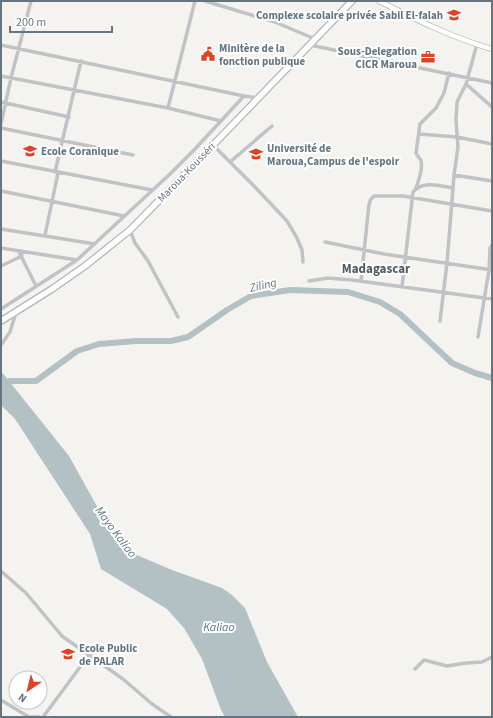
<svg xmlns="http://www.w3.org/2000/svg" width="493" height="718" font-family="'Source Sans 3',sans-serif">
  <rect width="100%" height="100%" fill="#f4f3f0"/>
  <path fill="#b3c1c4" d="M 1,371 L 69,456 L 99,510 L 125,550 L 172,570 L 222,588 L 232,595 L 245,608 L 267,662 L 298,717 L 225,717 L 221,710 L 202,659 L 184,628 L 167,609 L 101,569 L 90,534 L 15,419 L 1,405 Z"/>
  <g fill="none" stroke-linecap="round" stroke-linejoin="round">
    <path stroke="#b3c1c4" stroke-width="6" d="M 9,381 L 36,381 L 77,351 L 99,344 L 136,341 L 171,341 L 188,337 L 227,310 L 251,296 L 290,290 L 348,292 L 380,302 L 400,314 L 452,363 L 475,373 L 492,378"/>
    <defs>
      <path id="major" d="M 379,1 C 415,19 453,38 492,49"/>
      <path id="highway" d="M 1,321 L 52,289 L 85,266 L 130,230 L 186,173 L 352,1"/>
    </defs>
    <use href="#major" stroke="#b0b5b8" stroke-width="6"/>
    <use href="#highway" stroke="#b0b4b7" stroke-width="8"/>
    <path stroke="#bfc3c6" stroke-width="3.5" d="M 205,1 L 275,22 L 315,39
      M 477,44 L 466,84 L 492,107
      M 1,45 L 244,96 L 257,98
      M 310,45 L 492,83
      M 1,76 L 168,108 L 221,121
      M 1,102 L 69,117
      M 168,108 L 195,1
      M 1,124 L 11,78 L 31,1
      M 1,128 L 133,155
      M 419,134 L 457,137 L 492,144
      M 213,145 L 254,186 L 287,221 L 297,238 L 302,250 L 303,262
      M 1,161 L 152,190
      M 230,162 L 272,126
      M 55,172 L 81,61
      M 454,175 L 492,181
      M 416,188 C 419,180 423,169 421,161 C 420,158 417,156 416,153 L 420,124 L 436,108 L 444,93 L 449,73
      M 1,191 L 124,216
      M 1,229 L 95,244
      M 130,230 L 135,243 L 148,261 L 178,317
      M 45,235 L 58,173
      M 325,242 L 384,254 L 492,270
      M 1,248 L 77,260
      M 19,252 L 36,286
      M 1,266 L 22,256
      M 309,281 L 328,278 L 352,280 L 492,299
      M 361,281 L 369,204 L 371,199 L 374,196 L 403,196 L 492,211
      M 402,287 L 413,192 C 423,180 440,186 453,188
      M 1,309 L 77,260 L 170,174 L 195,149 L 244,96
      M 440,321 L 447,263 L 454,175 L 458,147 L 456,120 L 457,102 L 466,84
      M 478,337 L 489,270 L 490,248 L 492,245
      M 1,345 L 10,332 L 16,312
      M 1,571 L 26,593 L 62,636 L 123,679 L 152,704 L 171,717
      M 415,669 L 424,660 L 447,666 L 466,663 L 482,662 L 492,657
      M 1,700 L 29,717 L 39,717
      M 43,717 L 89,655"/>
    <use href="#major" stroke="#fff" stroke-width="4.5"/>
    <use href="#highway" stroke="#fff" stroke-width="5.5"/>
  </g>
  <defs>
    <symbol id="school-bare" viewBox="-9 -9 18 18"><path d="M0-5L7-2L0 1L-7-2ZM-4 1L0 2.5L4 1V4Q0 6-4 4Z" fill="#dc4427" stroke="#fff" stroke-width="2.5" paint-order="stroke"/></symbol>
    <symbol id="civic-bare" viewBox="-9 -9 18 18"><path d="M-.6-6.5H3V-4.5H.6V-3L4-1V1h2V6H-6V1h2V-1L-.6-3ZM-1.2 2.5V6h2.4V2.5Z" fill="#dc4427" stroke="#fff" stroke-width="2.5" paint-order="stroke"/></symbol>
    <symbol id="office-bare" viewBox="-9 -9 18 18"><path d="M-6-3h4V-5.5h4V-3h4V5H-6ZM-1-4.5V-3h2v-1.5ZM-6 0V1H6V0Z" fill="#dc4427" stroke="#fff" stroke-width="2.5" paint-order="stroke"/></symbol>
    <symbol id="university-bare" viewBox="-9 -9 18 18"><path d="M0-5L7-2L0 1L-7-2ZM-4 1L0 2.5L4 1V4Q0 6-4 4Z" fill="#dc4427" stroke="#fff" stroke-width="2.5" paint-order="stroke"/></symbol>
  </defs>
  <g fill-rule="evenodd">
    <use href="#school-bare" x="444" y="5" width="20" height="20"/>
    <use href="#civic-bare" x="198" y="44" width="20" height="20"/>
    <use href="#office-bare" x="418" y="47" width="20" height="20"/>
    <use href="#school-bare" x="20" y="141" width="20" height="20"/>
    <use href="#university-bare" x="246" y="144" width="20" height="20"/>
    <use href="#school-bare" x="58" y="644" width="20" height="20"/>
  </g>
  <g text-anchor="middle" stroke-width="4" stroke-linejoin="round" paint-order="stroke">
    <g font-size="11" font-weight="bold" fill="#647580" stroke="#fff" text-anchor="start">
      <text x="443" y="19" text-anchor="end">Complexe scolaire privée Sabil El-falah</text>
      <text x="219" y="52">Minitère de la<tspan x="219" dy="13">fonction publique</tspan></text>
      <text x="417" y="55" text-anchor="end">Sous-Delegation<tspan x="417" dy="13">CICR Maroua</tspan></text>
      <text x="267" y="152">Université de<tspan x="267" dy="13">Maroua,Campus de l'espoir</tspan></text>
      <text x="41" y="155">Ecole Coranique</text>
      <text x="79" y="652">Ecole Public<tspan x="79" dy="13">de PALAR</tspan></text>
    </g>
    <g font-size="11" fill="#647580" stroke="#fff">
      <text transform="translate(186 172) rotate(-46)" y="4">Maroua-Kousséri</text>
    </g>
    <g font-size="12" font-style="italic" fill="#5f777e" stroke="#fff">
      <text transform="translate(263 285) rotate(-13)" y="4">Ziling</text>
      <text transform="translate(116 532) rotate(53)" y="4">Mayo Kaliao</text>
      <text x="219" y="631">Kaliao</text>
    </g>
    <g font-size="13" font-weight="bold" fill="#515e65" stroke="#fff">
      <text x="376" y="273">Madagascar</text>
    </g>
  </g>
  <rect width="493" height="718" fill="none" stroke="#647580" stroke-width="4"/>
  <g transform="translate(28 690) rotate(215)"><circle r="19" fill="#ffffff" stroke="#c1c8cc"/>
  <path d="M0-3L7 15L0 10L-7 15Z" fill="#dc4427"/>
  <text y="-6" font-size="11" font-weight="bold" text-anchor="middle" fill="#647580">N</text>
  </g>
  <path d="M10 26v6h102v-6" fill="none" stroke="#647580" stroke-width="2"/>
  <text x="16" y="26" font-size="12" fill="#647580" stroke="#ffffff" stroke-width="3" paint-order="stroke">200 m</text>
</svg>
